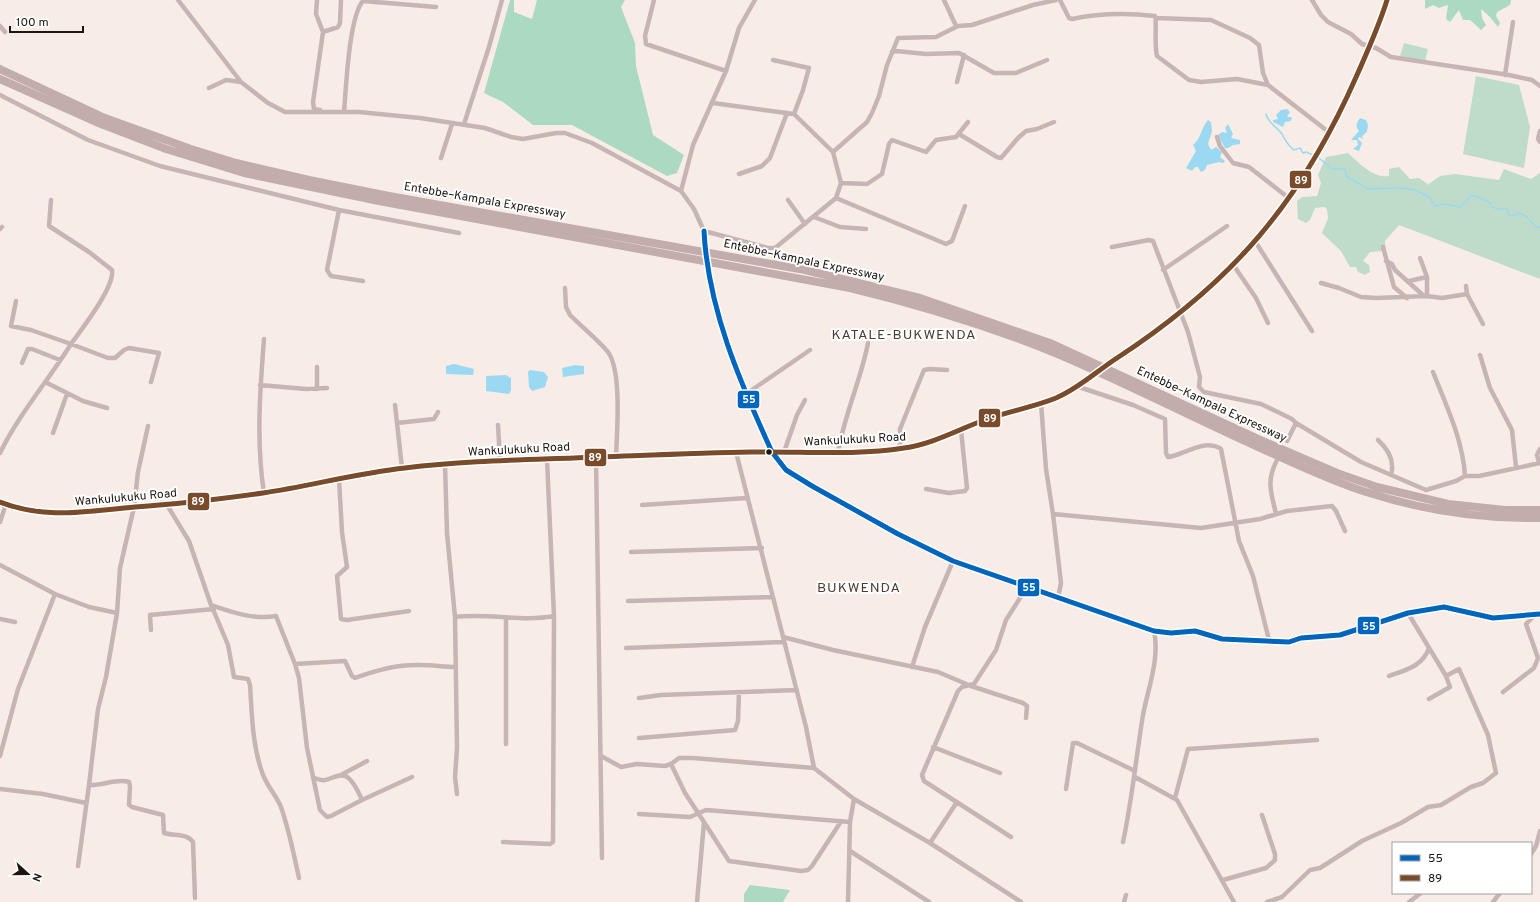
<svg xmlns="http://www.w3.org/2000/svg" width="1540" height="902" font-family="Overpass,sans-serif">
  <rect width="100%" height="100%" fill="#f7ede6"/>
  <path fill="#bedcc9" d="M 1404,43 L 1428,49 L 1425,61 L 1400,56 Z
    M 1476,76 L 1519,85 L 1530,127 L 1524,168 L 1463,154 Z
    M 1348,153 C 1359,163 1374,179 1389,176 L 1389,169 L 1399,167 L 1410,179 L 1419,178 L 1428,184 L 1426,186 L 1440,176 L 1455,174 L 1499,180 L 1504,169 L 1531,179 L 1540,173 L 1540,279 L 1399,225 L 1385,241 L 1386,251 L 1370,252 L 1363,261 L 1369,265 L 1370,272 L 1365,275 L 1358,272 L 1356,267 L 1350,267 L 1341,251 L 1322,233 L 1328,218 L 1327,209 L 1324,207 L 1315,208 L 1310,220 L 1306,223 L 1298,219 L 1297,201 L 1302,197 L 1317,196 L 1321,183 L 1318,175 L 1326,157 Z"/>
  <path fill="#acd9c1" d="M 510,0 L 514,0 L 514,12 L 532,19 L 537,0 L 625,0 L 621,7 L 635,43 L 636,66 L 653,135 L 684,155 L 677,173 L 667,176 L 572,125 L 533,125 L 503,102 L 484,93 Z
    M 1425,0 L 1511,0 L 1510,5 L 1497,12 L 1496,16 L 1500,23 L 1498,27 L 1490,17 L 1481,9 L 1482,18 L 1486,25 L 1481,30 L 1470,20 L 1463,20 L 1459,10 L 1450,22 L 1446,19 L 1448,5 L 1439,8 L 1433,5 L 1425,9 Z
    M 750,885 L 790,890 L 783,902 L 744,902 L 744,894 Z"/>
  <path fill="#9bd9f2" d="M 1287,109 L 1290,112 L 1287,117 L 1292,117 L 1291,121 L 1285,122 L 1283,127 L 1273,122 L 1273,120 L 1278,119 L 1276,115 L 1281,110 Z
    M 1360,118 L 1366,120 L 1368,125 L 1367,132 L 1362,136 L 1363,139 L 1359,137 L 1358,139 L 1362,143 L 1359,151 L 1353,149 L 1358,145 L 1357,140 L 1351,140 L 1359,131 C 1355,126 1356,124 1360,118 Z
    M 1208,120 L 1211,122 L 1212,131 L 1208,144 L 1211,150 L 1216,147 L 1222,152 L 1220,157 L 1225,161 L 1223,163 L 1219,162 L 1207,165 L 1205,170 L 1201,172 L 1198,167 L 1195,167 L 1192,171 L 1186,168 L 1196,151 L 1193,145 C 1201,139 1201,128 1208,120 Z
    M 1228,124 L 1233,134 L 1231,138 L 1240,140 L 1240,144 L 1233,145 L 1228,148 L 1225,148 L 1218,135 L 1222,132 L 1227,133 L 1225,128 Z
    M 454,364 L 474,369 L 473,375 L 446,374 L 446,366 Z
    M 575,365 L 584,366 L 584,374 L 563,377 L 562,368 Z
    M 530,370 L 544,372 L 548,377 L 545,387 L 532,391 L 529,387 L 528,372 Z
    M 506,375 L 511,378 L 511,390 L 509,394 L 486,391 L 486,376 Z"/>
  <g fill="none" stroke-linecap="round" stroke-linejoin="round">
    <path stroke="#9bd9f2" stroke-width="1.5" d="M 1266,114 C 1268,123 1277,127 1282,134 C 1286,141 1287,145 1294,150 L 1300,148 L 1303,153 L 1306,152 L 1315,156
      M 1319,158 L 1332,169 L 1345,169 L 1346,176 L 1368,189 L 1401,188 L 1415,190 L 1429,197 L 1435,206 L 1445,204 L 1460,207 L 1471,196 L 1476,196 L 1489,202 C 1492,211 1500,208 1507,209 L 1509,215 L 1513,216 L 1519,213 L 1526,216 L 1536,227 L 1540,227"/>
    <path stroke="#c7b4b5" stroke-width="4.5" d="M 178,0 L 241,82 L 268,103 L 285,112 L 359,112 L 420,118 L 485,128 L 511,137 L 523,139 L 556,133 L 565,133 L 592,143 L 681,191 L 694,209 L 704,231 L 768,248 L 775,248 L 836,198 L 841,183 L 833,152 L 794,114 L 713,103
      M 317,0 L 316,14 L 323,32
      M 654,0 L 645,36 L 646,44 L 726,71
      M 944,0 L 956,26
      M 1060,0 L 1069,18 L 1072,19 C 1100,13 1127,13 1155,16 C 1157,19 1154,45 1157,56 L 1189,80 L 1201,82 L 1237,79 L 1268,85
      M 1312,0 L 1321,15 L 1328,22 L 1351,34 L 1362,44 L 1376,48 L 1391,57 L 1509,75 L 1532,80 L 1540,86
      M 1157,18 L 1211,20 L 1250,38 L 1259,45 L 1263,73 L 1268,85 L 1330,133
      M 0,26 L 5,32
      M 892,52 L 896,51 L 926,54 L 959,53 L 994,73 L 1016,73 L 1047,60
      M 773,60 L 809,68 L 803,90 L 794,114
      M 1505,75 L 1513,22
      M 957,82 L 964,55
      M 209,88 L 226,80 L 241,82
      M 0,95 L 88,140 L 160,166 L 339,210 L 459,233
      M 320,110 L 314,109 L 313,102 L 323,32 L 338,27 L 340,23 L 341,0
      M 344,112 C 346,89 349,16 363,1 L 436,7
      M 464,124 L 489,47 L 502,0
      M 1540,131 L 1538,139 L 1540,142
      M 959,134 L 997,157 L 1001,158 L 1018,138 L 1026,131 L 1037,129 L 1054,122
      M 1217,137 L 1220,146 L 1233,163 L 1249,167 L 1290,199
      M 833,152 L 867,122 L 872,113 L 879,96 L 887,65 L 898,38 L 936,37 L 958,26 L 972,25 L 1033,5 L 1056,0
      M 441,158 L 452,124
      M 739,174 L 762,166 L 770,158 L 787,113
      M 841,183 L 867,184 L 882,174 L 889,144 L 892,140 L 926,152 L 936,140 L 956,137 L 968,122
      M 681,191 L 693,145 L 726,71 L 739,28 L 755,0
      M 836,198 L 946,244 L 952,241 L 965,206
      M 788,200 L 805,224
      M 339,210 L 327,270 L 331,276 L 363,281
      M 814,217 L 840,227 L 866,229
      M 0,229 L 2,227
      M 704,231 C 708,309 740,382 772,452 L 786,470 L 812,486 L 898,534 L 953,561 L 1154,631 L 1171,633 L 1195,631 L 1222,639 L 1289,642 L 1301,638 L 1340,635 L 1408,613 L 1444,607 L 1493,618 L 1540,614
      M 1255,241 L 1312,331
      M 1112,247 L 1149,240 L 1153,241 L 1188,332 L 1200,377 L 1199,387 L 1204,392 L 1261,404 L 1292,419 L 1296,423 L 1287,441
      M 1383,247 L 1394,287 L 1407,298
      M 1420,258 L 1427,277 L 1427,296
      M 1386,261 L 1392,264 L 1395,270 L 1424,296
      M 1234,266 L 1256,298 L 1268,323
      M 1163,270 L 1227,226
      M 1409,281 L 1427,277
      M 1321,283 L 1339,288 L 1361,297 L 1376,298 L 1426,296 L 1442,298 L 1467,294
      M 1466,286 L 1467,294 L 1483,324
      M 565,288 L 566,307 L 570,315 C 582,327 597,339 608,352 C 622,371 617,432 616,456
      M 16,301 L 11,326 L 31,330 L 71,344 C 81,330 115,287 112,270 L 89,252 L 49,226 L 51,200
      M 1480,355 L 1490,388 L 1512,430 L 1516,467
      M 22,363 L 28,349 L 32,349 L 60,360
      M 1433,372 C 1446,405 1463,440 1465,476
      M 45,382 L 83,401 L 107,408
      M 260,385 L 306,389 L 327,388
      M 1076,386 L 1133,405 L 1165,419 L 1166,453 L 1168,457 C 1185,455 1203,438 1221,449 L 1239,541 L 1253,576 L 1269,640
      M 317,389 L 317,367
      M 746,394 L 810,350
      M 1041,403 L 1046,469 L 1053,514
      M 395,405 L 402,468
      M 397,423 L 434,419 L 438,412
      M 1296,423 L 1361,462 L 1426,490 L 1456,481 L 1465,476 L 1479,476 L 1540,463
      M 498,425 L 500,460
      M 53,433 L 67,394
      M 1378,440 C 1389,450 1395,461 1391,475
      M 900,449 L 900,429 L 924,370 L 930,369 L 947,370
      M 736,452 L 806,727 L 814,768 L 854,799 L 930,843 L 1021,902
      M 784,452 L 797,415 L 805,400
      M 0,453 C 19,414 48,381 71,344 L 108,358 L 115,358 L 124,350 L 129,348 L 159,353 L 151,382
      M 838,453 C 844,415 861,380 868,343
      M 596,457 L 602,858
      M 1539,463 L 1537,455 L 1540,449
      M 445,464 L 447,533 L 455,617
      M 339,479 L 342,532 L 347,567 L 337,576 L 341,619 L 347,620 L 409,611
      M 926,489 L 949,493 L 965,491 L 967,488 L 961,430
      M 264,493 C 256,442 260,390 264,339
      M 167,505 L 189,541 L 211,605 C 232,612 253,620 276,616 L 295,664 L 299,678 L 307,748 L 320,810 L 327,817 L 331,816 L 362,800 C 341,752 334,791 313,777
      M 642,505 L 747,498
      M 1276,514 C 1271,492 1266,481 1277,460
      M 0,522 L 6,504
      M 631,552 L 762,548
      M 0,565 L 55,594 L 18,689 L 0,756
      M 55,594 L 89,607 L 117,613
      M 1058,598 L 1061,583 L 1053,514 L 1201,528 L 1260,519 L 1287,511 L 1332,506 L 1336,511 L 1345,531
      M 628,601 L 773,597
      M 212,607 L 228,645 L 234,677 L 248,679 L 250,685 C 252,714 252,744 262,772 C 266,785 276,795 281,807 C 289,830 294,855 299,878
      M 0,619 L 15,622
      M 151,630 L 150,615 L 214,609
      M 783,637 L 833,650 L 938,672 L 971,686 L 1023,703 L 1027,706 L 1026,718
      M 626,648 L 784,642
      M 295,664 L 345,661 L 352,676 L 355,678 C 376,670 399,664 421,665 C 433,665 444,667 456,667
      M 912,667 L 925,627 L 953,561
      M 1389,676 C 1406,670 1423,666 1429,648
      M 1503,692 L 1534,668 L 1538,658 L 1526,624 L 1535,615
      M 639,698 L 661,695 L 797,690
      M 1429,699 L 1450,687 L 1446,676
      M 639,738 L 735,730 L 738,721 L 739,692
      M 506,744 L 506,617
      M 933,747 L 1000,773
      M 601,756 L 621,767 L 637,764 L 665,766 L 671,764
      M 341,775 L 367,761
      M 1135,777 L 1177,800 L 1234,902
      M 89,785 C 102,786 117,778 129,782 L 130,786 L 129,805 L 132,807 L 163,815 L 164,833 C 174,836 187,833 193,842 L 195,898
      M 0,789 L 43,794 L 86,803
      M 1066,789 L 1073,743 L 1077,743 L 1135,771
      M 457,794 L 455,777 L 457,748 L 455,617 C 488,613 522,622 554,616
      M 1175,798 L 1188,749 L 1317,740
      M 362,800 L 412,777
      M 639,814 L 690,817 L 706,810 L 850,822
      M 704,822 L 729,861 L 801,871 L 808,870 L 812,866 L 840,823
      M 1011,837 L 924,781 L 922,775 L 958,691 L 962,687 L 974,684 L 996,650 L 1006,620 L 1027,587
      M 503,842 L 550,844 L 553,842 L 554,616 L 547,459
      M 1123,842 C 1132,800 1136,758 1143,715 C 1148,688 1160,659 1154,631
      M 930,843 L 957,802
      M 850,851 L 929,902
      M 1531,854 L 1536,846 L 1540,831
      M 78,866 L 89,785 L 98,709 L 106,677 L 117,613 L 120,568 L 134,507 L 138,472 L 148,426
      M 1223,880 L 1266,868 L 1275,860 L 1275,854 L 1262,815
      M 697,902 L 704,822 L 685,793 L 671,764 L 679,758 L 693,758 L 814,768
      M 848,902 L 850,822 L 854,799
      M 1124,902 L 1126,895
      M 1267,902 L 1282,897 L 1310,870 L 1320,868 L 1362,841 L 1401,823 L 1428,807 L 1441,805 L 1471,787 L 1483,783 L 1496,773 L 1488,735 L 1459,669 L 1446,676 L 1408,613
      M 1409,902 L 1421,893
      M 1493,902 L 1500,893"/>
    <path stroke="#bea7a9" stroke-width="6" d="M 0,502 C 47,520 86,511 135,507 C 178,504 220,499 263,493 C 310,486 358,473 405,468 C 461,461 518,460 574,458 C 633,456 692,453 751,452 C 802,451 853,456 904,448 C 933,444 959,429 987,419 C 1010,411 1034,407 1056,398 C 1078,389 1097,371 1117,358 C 1232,283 1302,201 1357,75 C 1368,50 1379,26 1387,0"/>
    <path stroke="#c3acac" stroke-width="8" d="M 0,69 L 105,118 L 191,149 L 236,163 L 309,180 L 389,196 L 805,270 L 920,298 L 1050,343 L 1258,439 L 1337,473 L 1377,487 L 1448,504 L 1505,510 L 1540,510
      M 0,79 L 101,124 L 166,149 L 244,173 L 379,201 L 850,288 C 921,305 992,327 1060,355 C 1130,385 1198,420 1267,451 C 1300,466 1332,481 1366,492 C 1422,510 1482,519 1540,518"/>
    <defs>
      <path id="bus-1" d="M 704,231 C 708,309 740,382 772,452 L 786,470 L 812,486 L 898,534 L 953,561 L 1154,631 L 1171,633 L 1195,631 L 1222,639 L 1289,642 L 1301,638 L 1340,635 L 1408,613 L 1444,607 L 1493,618 L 1540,614"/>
      <path id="bus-2" d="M 0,502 C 47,520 86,511 135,507 C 178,504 220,499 263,493 C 310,486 358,473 405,468 C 461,461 518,460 574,458 C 633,456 692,453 751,452 C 802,451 853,456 904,448 C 933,444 959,429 987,419 C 1010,411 1034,407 1056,398 C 1078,389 1097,371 1117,358 C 1232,283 1302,201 1357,75 C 1368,50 1379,26 1387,0"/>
    </defs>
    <use href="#bus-1" stroke="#fff" stroke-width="8"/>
    <use href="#bus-2" stroke="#fff" stroke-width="8"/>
    <use href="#bus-1" stroke="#0065bd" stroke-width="5"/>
    <use href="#bus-2" stroke="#7a4b2a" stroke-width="5"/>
  </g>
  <circle fill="#1c1510" stroke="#fff" stroke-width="1.5" cx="769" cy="452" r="3.5"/>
  <g text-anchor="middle" stroke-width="4" stroke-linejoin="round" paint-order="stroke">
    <g font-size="12" fill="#1c1510" stroke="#fff">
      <text transform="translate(485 200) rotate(10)" y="4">Entebbe–Kampala Expressway</text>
      <text transform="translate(804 260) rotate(12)" y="4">Entebbe–Kampala Expressway</text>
      <text transform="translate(1212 404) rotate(25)" y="4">Entebbe–Kampala Expressway</text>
      <text transform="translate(855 439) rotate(-3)" y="4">Wankulukuku Road</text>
      <text transform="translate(519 449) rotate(-3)" y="4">Wankulukuku Road</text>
      <text transform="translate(126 497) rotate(-5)" y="4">Wankulukuku Road</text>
    </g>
    <g font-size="14" letter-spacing="1" fill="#4d3c31" stroke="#fff">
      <text x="904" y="339">KATALE-BUKWENDA</text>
      <text x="859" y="592">BUKWENDA</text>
    </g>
  </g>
  <g stroke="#fff" stroke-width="1.5">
    <rect x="1289" y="170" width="23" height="19" rx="4" fill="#7a4b2a"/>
    <rect x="737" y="390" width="23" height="19" rx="4" fill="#0065bd"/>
    <rect x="978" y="408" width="23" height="20" rx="4" fill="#7a4b2a"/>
    <rect x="584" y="448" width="23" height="19" rx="4" fill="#7a4b2a"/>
    <rect x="187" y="492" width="23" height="19" rx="4" fill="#7a4b2a"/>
    <rect x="1017" y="578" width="23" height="19" rx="4" fill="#0065bd"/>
    <rect x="1357" y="616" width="23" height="19" rx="4" fill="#0065bd"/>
  </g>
  <g font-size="11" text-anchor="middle" font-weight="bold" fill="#fff">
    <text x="1301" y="184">89</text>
    <text x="749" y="403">55</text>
    <text x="990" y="422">89</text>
    <text x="595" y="461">89</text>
    <text x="198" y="505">89</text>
    <text x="1029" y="591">55</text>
    <text x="1369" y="630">55</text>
  </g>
  <rect x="1392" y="842" width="140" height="52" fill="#ffffff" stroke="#a4a19f"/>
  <rect x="1400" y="855" width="20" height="6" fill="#0065bd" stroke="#a4a19f"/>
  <text x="1428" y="862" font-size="12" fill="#1c1510">55</text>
  <rect x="1400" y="875" width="20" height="6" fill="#7a4b2a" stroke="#a4a19f"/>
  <text x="1428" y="882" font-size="12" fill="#1c1510">89</text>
  <g transform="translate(28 874) rotate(111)" stroke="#ffffff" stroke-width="3" paint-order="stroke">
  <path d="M0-3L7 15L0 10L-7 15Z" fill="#1c1510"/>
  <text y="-6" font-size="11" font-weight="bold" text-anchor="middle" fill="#1c1510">N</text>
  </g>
  <path d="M10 26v6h73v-6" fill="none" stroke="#1c1510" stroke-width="2"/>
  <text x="16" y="26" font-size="12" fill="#1c1510" stroke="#ffffff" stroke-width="3" paint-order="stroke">100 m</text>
</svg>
